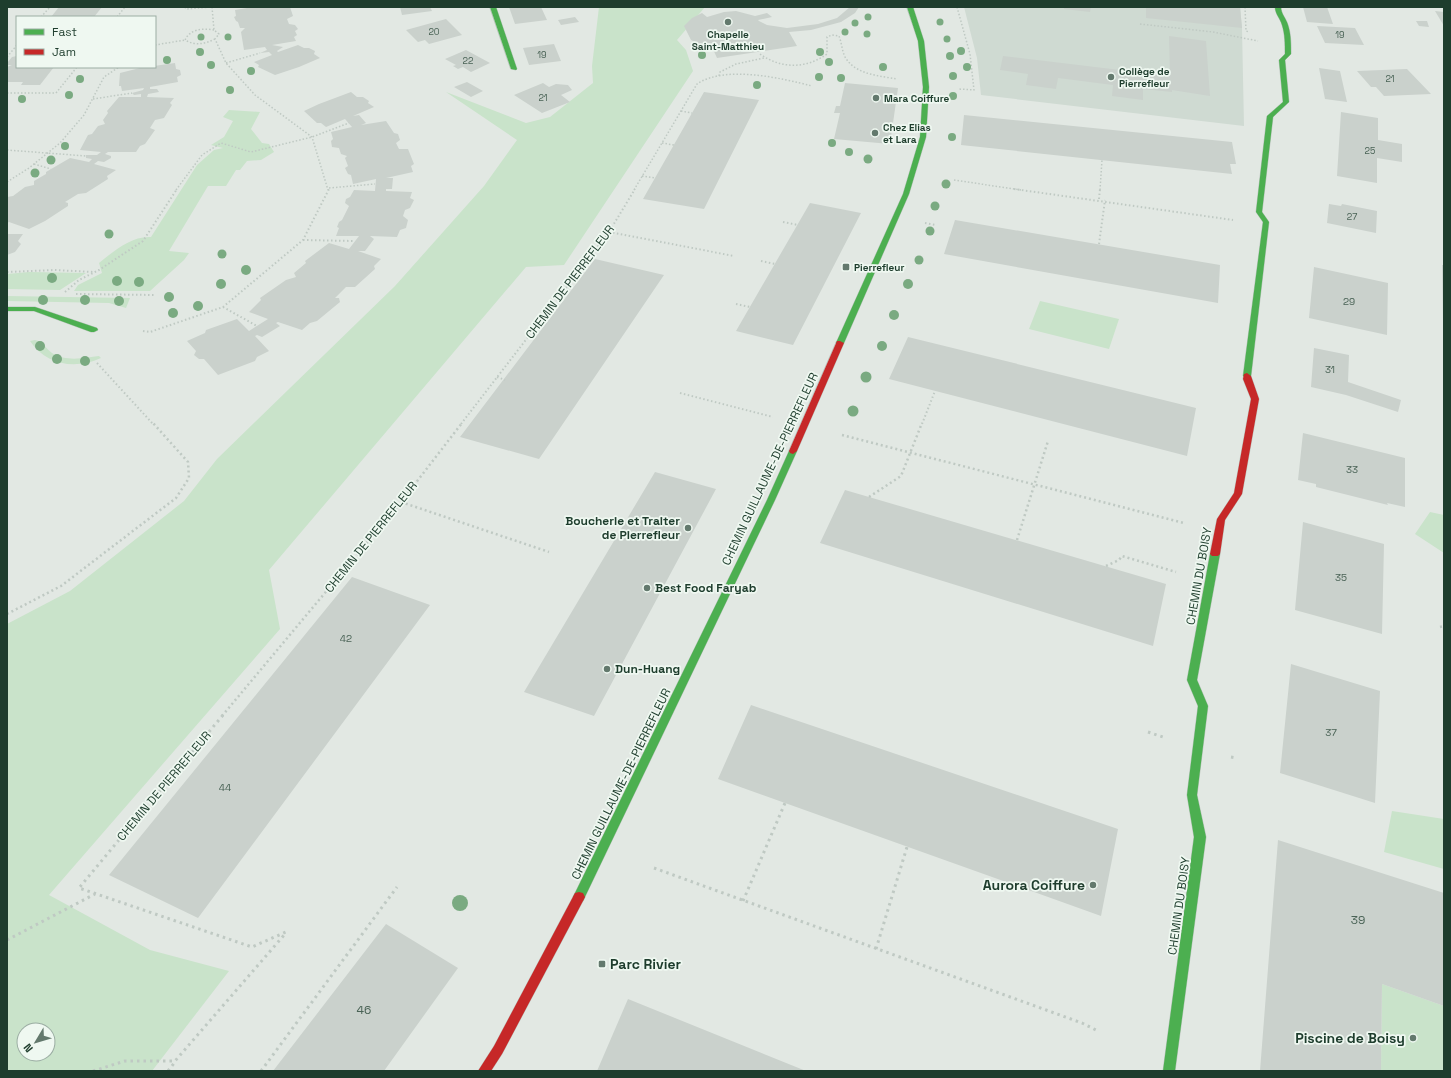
<svg xmlns="http://www.w3.org/2000/svg" width="1451" height="1078" font-family="'Space Grotesk',sans-serif">
  <rect width="100%" height="100%" fill="#e2e8e3"/>
  <path fill="#cfdad2" d="M 964,7 L 1240,7 L 1242,28 L 1244,126 L 981,95 L 977,58 Z"/>
  <path fill="#c9e3ca" fill-rule="evenodd" d="M 599,7 L 705,7 L 677,40 L 686,50 L 693,71 L 564,265 L 526,267 L 269,570 L 280,629 L 49,895 L 150,950 L 229,971 L 152,1071 L 7,1071 L 7,624 L 70,591 L 184,501 L 217,459 L 395,286 L 484,186 L 517,140 L 446,92 L 526,123 L 550,117 L 593,83 L 592,66 ZM 24,1030 L 48,1030 L 48,1054 L 24,1054 Z
    M 229,110 L 260,112 L 251,129 L 262,143 L 269,144 L 274,152 L 261,160 L 247,161 L 240,170 L 236,170 L 226,186 L 208,186 L 169,251 L 189,253 L 184,260 L 150,291 L 74,291 L 78,285 L 102,273 L 99,263 C 114,251 131,236 151,237 L 197,165 L 214,150 L 223,148 L 211,145 L 224,137 L 233,121 L 223,117 Z
    M 29,272 L 86,273 L 60,290 L 7,289 L 7,274 Z
    M 7,296 L 130,298 L 126,308 L 109,303 L 7,301 Z
    M 1040,301 L 1119,319 L 1109,349 L 1029,329 Z
    M 35,340 C 43,341 45,348 52,353 C 66,362 84,358 99,356 L 101,358 C 75,370 46,365 30,341 Z
    M 1430,512 L 1444,515 L 1444,553 L 1415,534 Z
    M 1392,811 L 1444,819 L 1444,869 L 1384,852 Z
    M 1382,984 L 1444,1006 L 1444,1071 L 1381,1071 Z"/>
  <path fill="#cad1cc" d="M 59,7 L 102,7 L 94,17 L 51,17 Z
    M 253,7 L 290,7 L 293,16 L 287,19 L 289,24 L 295,25 L 298,29 L 295,31 L 297,35 L 294,37 L 296,41 L 272,45 L 283,47 L 277,51 L 278,52 L 298,45 L 304,48 L 309,48 L 315,51 L 314,54 L 320,58 L 299,67 L 275,75 L 258,67 L 259,65 L 254,62 L 272,55 L 269,52 L 260,53 L 267,50 L 265,47 L 244,50 L 241,32 L 245,28 L 240,28 L 238,22 L 236,21 L 234,17 L 236,16 L 235,10 Z
    M 400,7 L 430,7 L 432,11 L 402,15 Z
    M 509,7 L 541,7 L 547,20 L 515,24 Z
    M 850,7 L 859,7 L 855,13 L 841,22 L 811,30 L 789,32 L 797,46 L 717,58 L 712,47 L 703,46 L 691,40 L 684,26 L 692,18 L 702,13 L 707,17 L 724,12 L 736,11 L 755,16 L 767,13 L 772,17 L 758,20 L 759,21 L 767,25 L 787,28 L 818,24 L 837,18 Z
    M 1064,7 L 1091,7 L 1090,12 L 1064,9 Z
    M 1146,7 L 1240,7 L 1242,28 L 1146,18 Z
    M 1303,7 L 1327,7 L 1333,24 L 1307,22 Z
    M 1435,11 L 1444,12 L 1444,26 Z
    M 575,17 L 579,22 L 561,25 L 558,20 Z
    M 446,19 L 462,35 L 429,44 L 425,40 L 418,42 L 406,30 Z
    M 1416,21 L 1427,21 L 1429,27 L 1419,26 Z
    M 1317,26 L 1355,28 L 1364,45 L 1325,43 Z
    M 1169,36 L 1206,41 L 1210,96 L 1172,90 L 1172,92 L 1143,89 L 1143,100 L 1112,96 L 1113,85 L 1058,78 L 1056,89 L 1026,85 L 1028,74 L 1000,70 L 1003,56 L 1170,76 Z
    M 554,44 L 561,61 L 529,65 L 523,48 Z
    M 466,50 L 490,63 L 471,72 L 463,67 L 458,69 L 453,66 L 456,65 L 445,59 Z
    M 17,56 L 17,67 L 54,67 L 40,85 L 21,85 L 23,82 L 7,82 L 7,67 L 12,65 L 7,65 L 7,63 L 12,57 Z
    M 175,63 L 176,69 L 180,70 L 181,75 L 177,77 L 178,82 L 150,87 L 150,89 L 157,89 L 159,92 L 148,94 L 147,97 L 174,98 L 170,103 L 172,105 L 164,118 L 155,120 L 150,128 L 155,130 L 145,144 L 140,146 L 136,152 L 108,152 L 105,154 L 111,156 L 111,158 L 104,162 L 98,161 L 94,164 L 116,170 L 107,176 L 108,179 L 86,193 L 78,194 L 65,202 L 68,203 L 68,206 L 45,221 L 29,229 L 9,222 L 7,223 L 7,197 L 13,196 L 25,187 L 34,185 L 34,181 L 46,174 L 46,172 L 70,158 L 89,162 L 92,159 L 86,158 L 86,155 L 97,155 L 101,152 L 80,150 L 88,135 L 92,134 L 98,126 L 105,124 L 103,120 L 108,113 L 107,111 L 119,97 L 141,97 L 141,94 L 134,95 L 132,93 L 143,90 L 144,88 L 122,91 L 121,86 L 119,86 L 120,73 L 140,68 Z
    M 1319,68 L 1340,71 L 1347,102 L 1325,99 Z
    M 1407,69 L 1431,94 L 1384,96 L 1376,87 L 1371,87 L 1357,71 Z
    M 467,82 L 483,91 L 471,97 L 454,87 Z
    M 543,83 L 549,87 L 556,84 L 568,85 L 572,90 L 561,95 L 570,102 L 542,113 L 514,95 Z
    M 845,83 L 898,88 L 890,144 L 834,139 L 840,113 L 834,113 L 836,106 L 840,106 Z
    M 351,92 L 357,97 L 363,97 L 369,101 L 368,103 L 374,107 L 353,116 L 359,115 L 366,123 L 361,125 L 386,121 L 394,133 L 398,134 L 400,140 L 396,143 L 399,149 L 408,149 L 414,164 L 411,166 L 413,172 L 386,178 L 393,178 L 392,189 L 386,189 L 386,191 L 412,192 L 410,198 L 414,200 L 410,208 L 405,210 L 403,216 L 408,220 L 406,228 L 400,230 L 397,237 L 370,236 L 374,239 L 365,251 L 358,251 L 381,259 L 374,266 L 375,269 L 355,287 L 346,287 L 335,298 L 339,298 L 340,302 L 317,321 L 310,323 L 302,330 L 278,322 L 276,323 L 280,326 L 262,337 L 257,335 L 255,336 L 269,351 L 257,357 L 255,361 L 218,375 L 204,359 L 199,359 L 194,355 L 196,351 L 187,341 L 205,333 L 206,330 L 237,319 L 249,331 L 268,319 L 249,312 L 261,300 L 260,298 L 286,280 L 296,277 L 294,273 L 306,263 L 305,261 L 329,243 L 349,249 L 359,236 L 336,236 L 339,228 L 337,227 L 339,222 L 342,220 L 349,206 L 345,203 L 346,199 L 350,197 L 354,190 L 375,191 L 376,179 L 353,184 L 351,175 L 348,174 L 345,168 L 348,166 L 345,158 L 347,156 L 341,154 L 339,148 L 332,147 L 331,141 L 333,139 L 331,132 L 352,127 L 345,119 L 326,127 L 321,123 L 317,123 L 304,111 L 319,104 Z
    M 704,92 L 759,100 L 704,209 L 643,199 Z
    M 1341,112 L 1378,118 L 1378,140 L 1402,144 L 1402,162 L 1377,158 L 1377,183 L 1337,176 Z
    M 964,115 L 1232,142 L 1236,164 L 1230,164 L 1232,174 L 961,145 Z
    M 810,203 L 861,213 L 793,345 L 736,331 Z
    M 1329,204 L 1341,206 L 1342,204 L 1377,211 L 1376,233 L 1327,223 Z
    M 955,220 L 1220,265 L 1218,303 L 944,254 Z
    M 7,234 L 23,234 L 18,241 L 21,244 L 15,252 L 7,255 Z
    M 595,259 L 664,275 L 539,459 L 460,437 Z
    M 1442,265 L 1444,265 L 1444,321 L 1443,321 Z
    M 1314,267 L 1388,283 L 1387,335 L 1309,318 Z
    M 908,337 L 1196,408 L 1187,456 L 889,379 Z
    M 1314,348 L 1349,355 L 1348,382 L 1401,400 L 1398,412 L 1346,395 L 1311,387 Z
    M 1303,433 L 1405,458 L 1405,507 L 1387,503 L 1388,505 L 1316,487 L 1316,484 L 1298,480 Z
    M 655,472 L 716,489 L 594,716 L 524,692 Z
    M 845,490 L 1166,584 L 1153,646 L 820,543 Z
    M 1303,522 L 1384,544 L 1382,634 L 1295,610 Z
    M 352,577 L 430,605 L 198,918 L 109,875 Z
    M 1291,664 L 1380,691 L 1375,803 L 1280,773 Z
    M 751,705 L 1118,829 L 1101,916 L 718,779 Z
    M 1278,840 L 1444,893 L 1444,1006 L 1382,984 L 1381,1071 L 1260,1071 Z
    M 386,924 L 458,968 L 384,1071 L 273,1071 Z
    M 628,999 L 806,1071 L 597,1071 Z"/>
  <g fill="none" stroke-linecap="round" stroke-linejoin="round">
    <defs>
      <path id="fast" d="M 490,7 L 496,7 L 517,69 L 516,70 L 511,69 Z
        M 907,7 L 913,7 L 924,41 L 929,87 L 926,137 L 909,194 L 844,343 L 840,345 L 836,343 L 903,194 L 920,137 L 923,87 L 918,41 Z
        M 1275,7 L 1281,7 C 1281,14 1286,18 1288,25 C 1291,34 1291,44 1291,54 L 1285,60 L 1289,102 L 1273,117 L 1262,212 L 1269,222 L 1251,376 L 1247,379 L 1243,376 L 1263,222 L 1256,212 L 1267,116 L 1283,102 L 1279,60 L 1285,54 C 1285,44 1285,34 1282,25 C 1280,18 1275,14 1275,7 Z
        M 7,307 L 35,307 L 97,328 L 98,330 L 94,332 L 91,332 L 34,311 L 7,311 Z
        M 793,448 L 797,451 L 775,500 L 583,901 L 579,902 L 575,901 L 573,897 L 575,893 L 767,500 L 789,451 Z
        M 1215,551 L 1218,552 L 1220,554 L 1197,680 L 1208,706 L 1197,795 L 1206,837 L 1175,1071 L 1163,1071 L 1194,837 L 1187,795 L 1198,706 L 1187,680 L 1210,554 L 1212,552 Z"/>
      <path id="jam" d="M 837,341 L 840,341 L 844,343 L 797,451 L 793,454 L 790,453 L 789,451 Z
        M 1247,373 L 1251,376 L 1259,399 L 1242,494 L 1225,520 L 1220,554 L 1218,556 L 1212,556 L 1210,554 L 1217,519 L 1234,493 L 1251,399 L 1243,379 L 1244,374 Z
        M 579,892 L 583,893 L 585,897 L 583,901 L 502,1054 L 491,1071 L 478,1071 L 494,1046 L 575,893 Z"/>
    </defs>
    <use href="#fast" stroke="#bbc5be" stroke-width="1"/>
    <use href="#jam" stroke="#bbc5be" stroke-width="1"/>
    <path stroke="#bfc9c3" stroke-width="1.5" stroke-dasharray="1.5 2" stroke-linecap="butt" d="M 185,7 L 186,9 L 212,7
      M 212,7 L 214,30 L 219,34 L 215,39 L 226,63 L 255,95 L 312,137 L 328,190
      M 957,7 L 970,54 L 974,90 L 959,89
      M 1245,7 L 1246,31 L 1249,32
      M 41,17 L 50,7
      M 117,17 L 125,7
      M 1140,24 L 1213,32 L 1258,41
      M 214,30 C 203,28 190,29 185,40 C 195,46 205,44 215,39
      M 155,45 L 185,40
      M 760,54 C 781,69 806,69 827,54 L 827,37 L 832,35 L 839,36 C 842,43 842,54 847,60 C 858,75 881,76 897,79
      M 7,57 L 17,45
      M 226,63 L 260,53
      M 719,76 L 720,72 L 736,64 L 764,58
      M 7,93 L 56,93 L 77,67
      M 93,99 L 132,93
      M 681,111 L 692,113
      M 662,143 L 674,145
      M 7,150 L 86,156
      M 34,164 L 51,169
      M 642,176 L 655,178
      M 954,180 L 1021,190
      M 7,182 L 29,168 L 60,143 L 84,115 L 104,77 L 119,67
      M 329,188 L 375,184
      M 176,190 L 202,155 L 221,143 L 251,152 L 312,137 L 349,123
      M 634,190 L 697,84 C 725,65 781,78 812,86
      M 1100,190 L 1102,160"/>
    <path stroke="#bfc9c3" stroke-width="2" stroke-dasharray="1.5 2.5" stroke-linecap="butt" d="M 1014,189 L 1233,220
      M 1099,199 L 1100,189
      M 783,222 L 798,225
      M 925,223 L 936,225
      M 609,232 L 734,256
      M 303,240 L 354,241
      M 1099,244 L 1105,200
      M 761,261 L 775,264
      M 7,272 L 54,270 L 94,272
      M 65,292 L 79,280 L 99,270 L 143,241 L 177,189
      M 76,294 L 154,295
      M 561,294 L 568,296
      M 736,304 L 750,307
      M 223,307 L 257,326
      M 143,331 L 150,332 L 223,307 L 303,240 L 329,189
      M 97,363 L 153,424
      M 497,377 L 505,380
      M 680,393 L 773,417
      M 461,424 L 609,232 L 635,189
      M 922,424 L 935,391"/>
    <path stroke="#bfc9c3" stroke-width="2.5" stroke-dasharray="2 3" stroke-linecap="butt" d="M 842,435 L 1184,523
      M 869,497 L 901,476 L 922,423
      M 401,502 L 549,552
      M 1017,540 L 1048,441
      M 1106,566 L 1119,560 L 1122,556 L 1176,572
      M 7,614 L 61,586 L 176,498 L 189,478 L 188,462 L 153,423
      M 1440,627 L 1444,626
      M 222,716 L 401,502 L 462,423"/>
    <path stroke="#bfc9c3" stroke-width="3" stroke-dasharray="2.5 4" stroke-linecap="butt" d="M 223,715 L 79,888 L 252,947 L 286,932
      M 1148,732 L 1166,738
      M 1231,757 L 1237,758
      M 654,868 L 1082,1023 L 1098,1031
      M 743,901 L 785,803
      M 7,940 L 95,894
      M 876,949 L 907,847
      M 93,1071 L 125,1061 L 175,1061 L 285,934
      M 168,1071 L 175,1062
      M 261,1071 L 397,887"/>
    <use href="#fast" fill="#4caf50" fill-rule="evenodd"/>
    <use href="#jam" fill="#c62828" fill-rule="evenodd"/>
  </g>
  <g fill="#7aaa81">
    <circle cx="868" cy="17" r="3.5"/>
    <circle cx="940" cy="22" r="3.5"/>
    <circle cx="855" cy="23" r="3.5"/>
    <circle cx="845" cy="32" r="3.5"/>
    <circle cx="867" cy="34" r="3.5"/>
    <circle cx="201" cy="37" r="3.5"/>
    <circle cx="228" cy="37" r="3.5"/>
    <circle cx="947" cy="39" r="3.5"/>
    <circle cx="961" cy="51" r="4"/>
    <circle cx="200" cy="52" r="4"/>
    <circle cx="820" cy="52" r="4"/>
    <circle cx="702" cy="55" r="4"/>
    <circle cx="950" cy="56" r="4"/>
    <circle cx="167" cy="60" r="4"/>
    <circle cx="829" cy="62" r="4"/>
    <circle cx="211" cy="65" r="4"/>
    <circle cx="883" cy="67" r="4"/>
    <circle cx="967" cy="67" r="4"/>
    <circle cx="251" cy="71" r="4"/>
    <circle cx="953" cy="76" r="4"/>
    <circle cx="819" cy="77" r="4"/>
    <circle cx="841" cy="78" r="4"/>
    <circle cx="80" cy="79" r="4"/>
    <circle cx="757" cy="85" r="4"/>
    <circle cx="230" cy="90" r="4"/>
    <circle cx="69" cy="95" r="4"/>
    <circle cx="953" cy="96" r="4"/>
    <circle cx="22" cy="99" r="4"/>
    <circle cx="952" cy="137" r="4"/>
    <circle cx="832" cy="143" r="4"/>
    <circle cx="65" cy="146" r="4"/>
    <circle cx="849" cy="152" r="4"/>
    <circle cx="868" cy="159" r="4.5"/>
    <circle cx="51" cy="160" r="4.5"/>
    <circle cx="35" cy="173" r="4.5"/>
    <circle cx="946" cy="184" r="4.5"/>
    <circle cx="935" cy="206" r="4.5"/>
    <circle cx="930" cy="231" r="4.5"/>
    <circle cx="109" cy="234" r="4.5"/>
    <circle cx="222" cy="254" r="4.5"/>
    <circle cx="919" cy="260" r="4.5"/>
    <circle cx="246" cy="270" r="5"/>
    <circle cx="52" cy="278" r="5"/>
    <circle cx="117" cy="281" r="5"/>
    <circle cx="139" cy="282" r="5"/>
    <circle cx="221" cy="284" r="5"/>
    <circle cx="908" cy="284" r="5"/>
    <circle cx="169" cy="297" r="5"/>
    <circle cx="43" cy="300" r="5"/>
    <circle cx="85" cy="300" r="5"/>
    <circle cx="119" cy="301" r="5"/>
    <circle cx="198" cy="306" r="5"/>
    <circle cx="173" cy="313" r="5"/>
    <circle cx="894" cy="315" r="5"/>
    <circle cx="40" cy="346" r="5"/>
    <circle cx="882" cy="346" r="5"/>
    <circle cx="57" cy="359" r="5"/>
    <circle cx="85" cy="361" r="5"/>
    <circle cx="866" cy="377" r="5.5"/>
    <circle cx="853" cy="411" r="5.5"/>
    <circle cx="460" cy="903" r="8"/>
  </g>
  <g fill="#63796d" stroke="#eff8f1" stroke-width="1.5">
    <circle cx="728" cy="22" r="4"/>
    <circle cx="1111" cy="77" r="4"/>
    <circle cx="876" cy="98" r="4"/>
    <circle cx="875" cy="133" r="4"/>
    <rect x="842" y="263" width="8" height="8" rx="2"/>
    <circle cx="688" cy="528" r="4"/>
    <circle cx="647" cy="588" r="4"/>
    <circle cx="607" cy="669" r="4"/>
    <circle cx="1093" cy="885" r="4"/>
    <rect x="598" y="960" width="8" height="8" rx="2"/>
    <circle cx="1413" cy="1038" r="4"/>
  </g>
  <g text-anchor="middle" stroke-width="3.5" stroke-linejoin="round" paint-order="stroke">
    <g font-size="9" fill="#4a6356">
      <text x="434" y="35">20</text>
      <text x="1340" y="38">19</text>
      <text x="542" y="58">19</text>
      <text x="468" y="64">22</text>
      <text x="1390" y="82">21</text>
      <text x="543" y="101">21</text>
      <text x="1370" y="154">25</text>
      <text x="1352" y="220">27</text>
    </g>
    <g font-size="10" font-weight="bold" fill="#1e3d2d" stroke="#eff8f1" text-anchor="start">
      <text x="728" y="38" text-anchor="middle">Chapelle<tspan x="728" dy="12">Saint-Matthieu</tspan></text>
      <text x="1119" y="75">Collège de<tspan x="1119" dy="12">Pierrefleur</tspan></text>
      <text x="884" y="102">Mara Coiffure</text>
      <text x="883" y="131">Chez Elias<tspan x="883" dy="12">et Lara</tspan></text>
      <text x="854" y="271">Pierrefleur</text>
    </g>
    <g font-size="10" fill="#4a6356">
      <text x="1349" y="305">29</text>
      <text x="1330" y="373">31</text>
      <text x="1352" y="473">33</text>
      <text x="1341" y="581">35</text>
      <text x="346" y="642">42</text>
      <text x="1331" y="736">37</text>
      <text x="225" y="791">44</text>
    </g>
    <g font-size="12" fill="#1e3d2d" stroke="#eff8f1">
      <text transform="translate(570 282) rotate(-53)" y="4">CHEMIN DE PIERREFLEUR</text>
      <text transform="translate(770 469) rotate(-65)" y="4">CHEMIN GUILLAUME-DE-PIERREFLEUR</text>
      <text transform="translate(371 537) rotate(-51)" y="4">CHEMIN DE PIERREFLEUR</text>
      <text transform="translate(1199 576) rotate(-80)" y="4">CHEMIN DU BOISY</text>
      <text transform="translate(621 784) rotate(-64)" y="4">CHEMIN GUILLAUME-DE-PIERREFLEUR</text>
      <text transform="translate(164 786) rotate(-50)" y="4">CHEMIN DE PIERREFLEUR</text>
      <text transform="translate(1179 906) rotate(-82)" y="4">CHEMIN DU BOISY</text>
    </g>
    <g font-size="12" font-weight="bold" fill="#1e3d2d" stroke="#eff8f1" text-anchor="start">
      <text x="680" y="525" text-anchor="end">Boucherie et Traiter<tspan x="680" dy="14">de Pierrefleur</tspan></text>
      <text x="655" y="592">Best Food Faryab</text>
      <text x="615" y="673">Dun-Huang</text>
    </g>
    <g font-size="12" fill="#4a6356">
      <text x="1358" y="924">39</text>
      <text x="364" y="1014">46</text>
    </g>
    <g font-size="14" font-weight="bold" fill="#1e3d2d" stroke="#eff8f1" text-anchor="end">
      <text x="1085" y="890">Aurora Coiffure</text>
      <text x="610" y="969" text-anchor="start">Parc Rivier</text>
      <text x="1405" y="1043">Piscine de Boisy</text>
    </g>
  </g>
  <rect width="1451" height="1078" fill="none" stroke="#1e3d2d" stroke-width="16"/>
  <rect x="16" y="16" width="140" height="52" fill="#eff8f1" stroke="#9bada3"/>
  <rect x="24" y="29" width="20" height="6" fill="#4caf50" stroke="#9bada3"/>
  <text x="52" y="36" font-size="12" fill="#1e3d2d">Fast</text>
  <rect x="24" y="49" width="20" height="6" fill="#c62828" stroke="#9bada3"/>
  <text x="52" y="56" font-size="12" fill="#1e3d2d">Jam</text>
  <g transform="translate(36 1042) rotate(232)"><circle r="19" fill="#eff8f1" stroke="#9bada3"/>
  <path d="M0-3L7 15L0 10L-7 15Z" fill="#63796d"/>
  <text y="-6" font-size="11" font-weight="bold" text-anchor="middle" fill="#1e3d2d">N</text>
  </g>
</svg>
